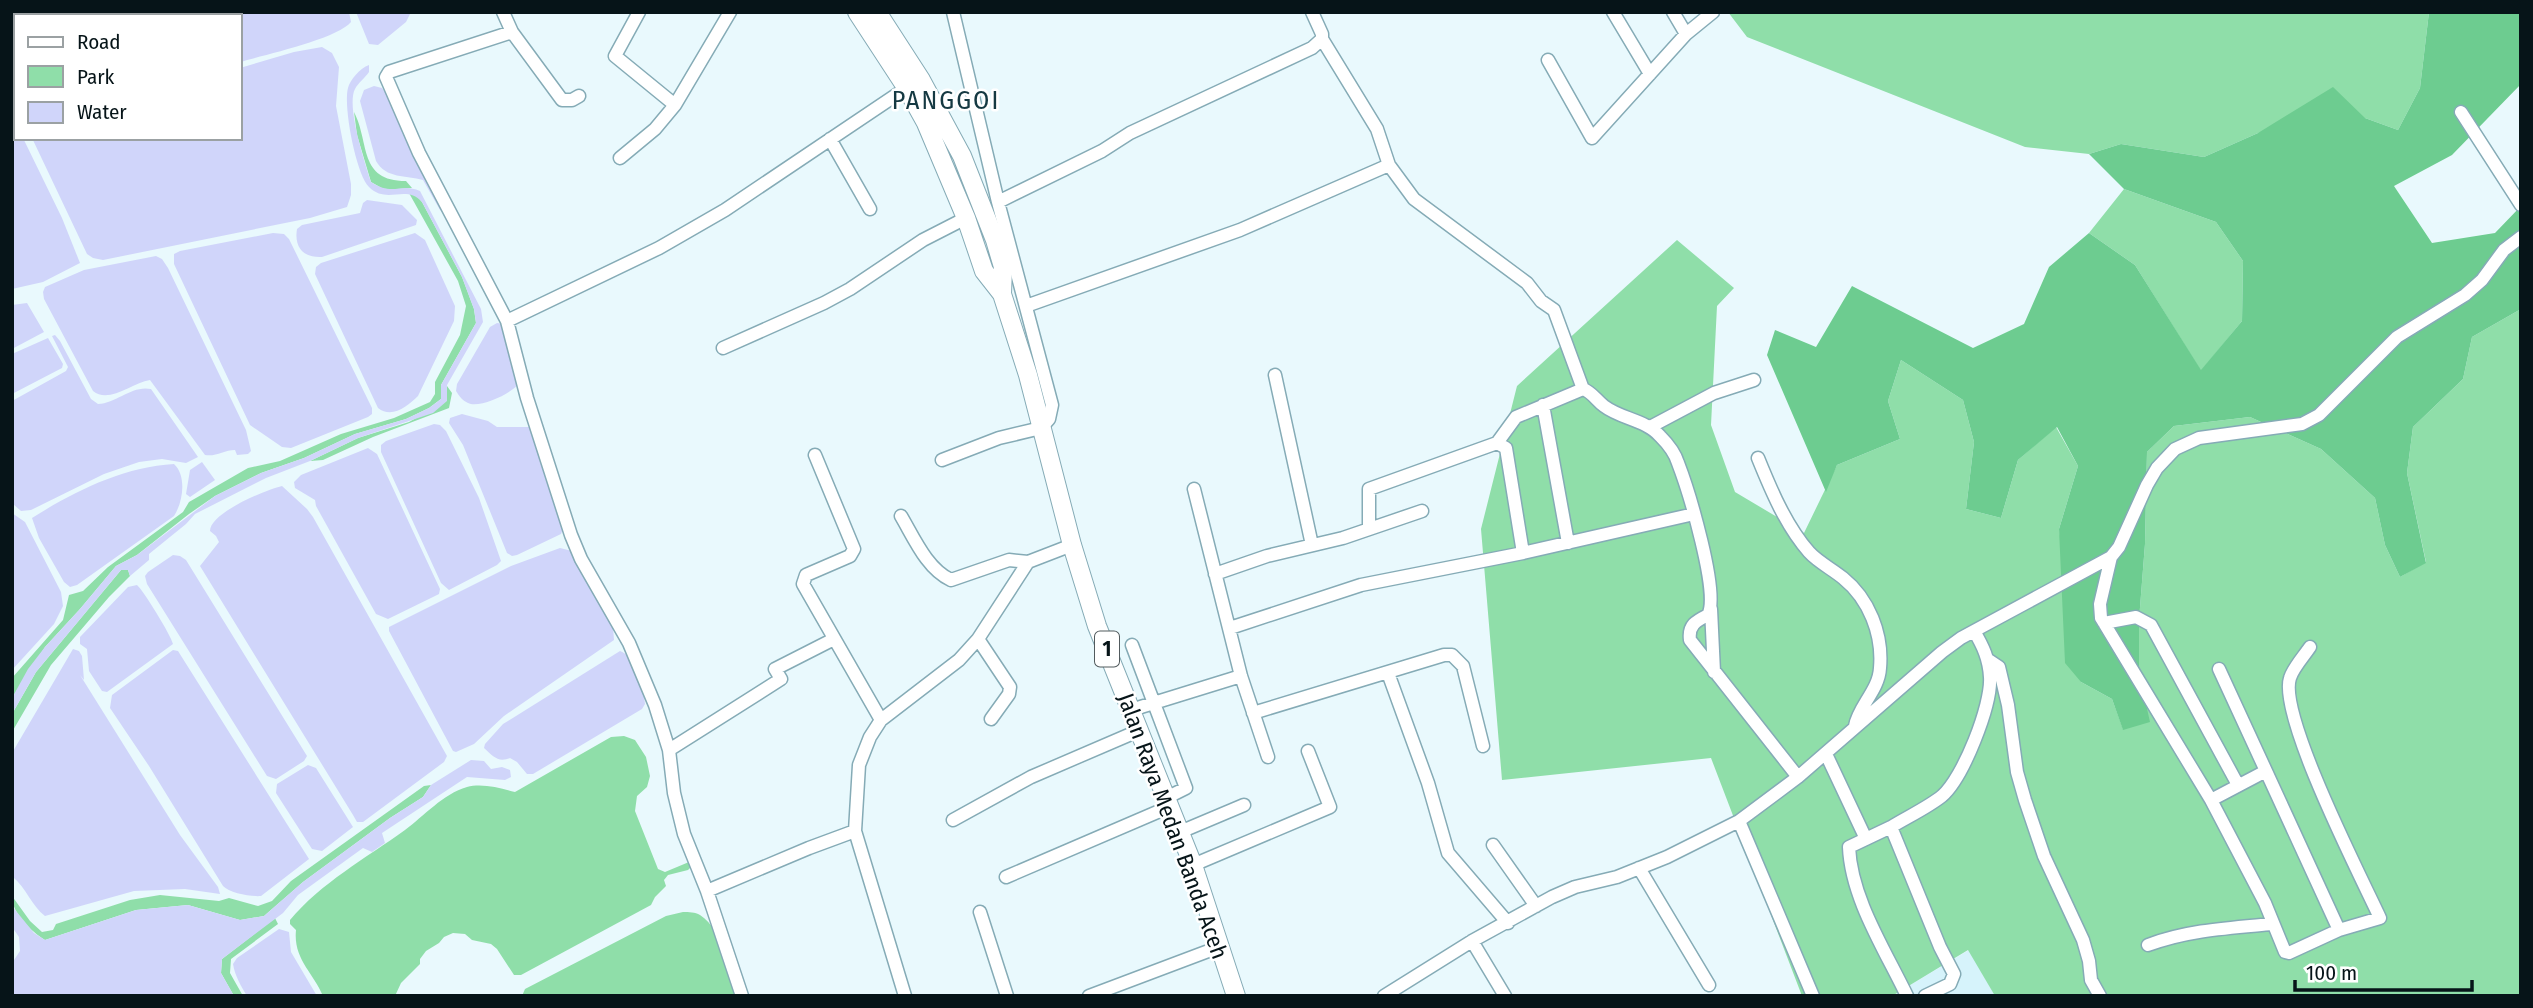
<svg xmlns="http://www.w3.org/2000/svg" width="2533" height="1008" font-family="'Fira Sans Condensed',sans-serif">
  <rect width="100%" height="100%" fill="#e9f9fd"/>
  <path fill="#d6f3fb" d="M 1969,950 L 1995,996 L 1892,996 Z"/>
  <path fill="#8fdea9" d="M 1728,12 L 2429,12 L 2420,88 L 2398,130 L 2365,118 L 2258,133 L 2204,157 L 2121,144 L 2089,154 L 2025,147 L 1747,37 Z
    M 354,112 C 370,143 358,181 406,181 L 412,188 L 385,190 L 371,182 L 357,135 Z
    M 2124,189 L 2216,222 L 2243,261 L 2242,321 L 2201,371 L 2135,265 L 2089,233 Z
    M 409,193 L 416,195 L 422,202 L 462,277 L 474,309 L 476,323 L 441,385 L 441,399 L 429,408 L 406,419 L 355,434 L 304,458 L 261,473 L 215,496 L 189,514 L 137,555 L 116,566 L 80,609 L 45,647 L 12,698 L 12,678 L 63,620 L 69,595 L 83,591 L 108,567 L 183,512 L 189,502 L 248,468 L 280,461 L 341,434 L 394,418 L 430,402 L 435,394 L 435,382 L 460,335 L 466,306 L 458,281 Z
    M 1677,240 L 1734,288 L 1717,306 L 1711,425 L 1735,492 L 1804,533 L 1837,465 L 1900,439 L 1888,401 L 1901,360 L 1963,400 L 1974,442 L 1966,509 L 2001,518 L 2018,460 L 2056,427 L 2078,466 L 2059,529 L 2081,682 L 2112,699 L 2123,729 L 2139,673 L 2139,620 L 2145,544 L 2147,452 L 2174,426 L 2250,417 L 2321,449 L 2375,498 L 2385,545 L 2400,577 L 2426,562 L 2407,473 L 2413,427 L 2463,379 L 2472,337 L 2521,309 L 2521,996 L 1995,996 L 1968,950 L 1892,996 L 1802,996 L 1711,758 L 1502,780 L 1481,529 L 1517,386 Z
    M 447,386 L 452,393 L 449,408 L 373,437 L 323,460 L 310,461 L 358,438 L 409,422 L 446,401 Z
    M 121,570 L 128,570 L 130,576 L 109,597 L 51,665 L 12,732 L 12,714 L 36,672 Z
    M 624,736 L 635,740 L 646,757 L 650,776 L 647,787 L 637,796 L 635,811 L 658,869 L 665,872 L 689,862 L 692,866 L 688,870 L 668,875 L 664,880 L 666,886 L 655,897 L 651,905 L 521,975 L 514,975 L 497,949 L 491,944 L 472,940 L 465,934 L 453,933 L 444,937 L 439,943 L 426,951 L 420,959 L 420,964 L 401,983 L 395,996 L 323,996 C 313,972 293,959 296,930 L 290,924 L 290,920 C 321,883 366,858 405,830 C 424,816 443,794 467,787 C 482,783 500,788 515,792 L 611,737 Z
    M 431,785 L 423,797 L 390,818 L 303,882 L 264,916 L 240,920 L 188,905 L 136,910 L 45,940 C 31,931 12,914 12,896 L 30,921 L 42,932 L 53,930 L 56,924 L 130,900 L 160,895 L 219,901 L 229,898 L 258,906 L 272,901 L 291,881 L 424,786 Z
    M 683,912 C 689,912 695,912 700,915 C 724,931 730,970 738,996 L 522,996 L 525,989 L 666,916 Z
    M 275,918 L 278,924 L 231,959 L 230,973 L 243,996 L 234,996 L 221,973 L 222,959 Z"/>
  <path fill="#6dcc90" d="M 2429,12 L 2521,12 L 2521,84 L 2452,155 L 2394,186 L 2432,243 L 2495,233 L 2521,206 L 2521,309 L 2472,337 L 2463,379 L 2413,427 L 2407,473 L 2426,563 L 2400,577 L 2385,545 L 2375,498 L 2321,449 L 2250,417 L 2174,426 L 2147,452 L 2145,544 L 2139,620 L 2139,673 L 2150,722 L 2123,730 L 2112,699 L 2081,682 L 2065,663 L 2059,529 L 2078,466 L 2057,427 L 2018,460 L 2001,518 L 1966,509 L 1974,442 L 1963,400 L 1901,360 L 1888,401 L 1900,439 L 1837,465 L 1826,492 L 1767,355 L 1775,330 L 1816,347 L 1852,286 L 1973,348 L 2024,324 L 2049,267 L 2089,233 L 2135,265 L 2201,370 L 2242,321 L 2243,261 L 2216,222 L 2124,189 L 2089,154 L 2121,144 L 2204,157 L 2258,133 L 2333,87 L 2365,118 L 2398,130 L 2420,88 Z"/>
  <path fill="#d0d5fa" d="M 12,12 L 349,12 L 351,22 C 337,39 264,55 240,62 L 240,16 L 16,16 L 16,111 L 12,105 Z
    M 356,12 L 411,12 L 406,22 L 378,45 L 369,44 Z
    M 322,47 L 332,53 L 339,67 L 336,106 L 351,184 L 351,195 L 347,207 L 310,218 L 103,260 L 93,258 L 87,254 L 32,138 L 240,138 L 240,68 L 294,52 Z
    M 369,65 L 369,72 C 365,78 358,83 355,89 C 346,106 365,163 371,182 C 394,197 400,182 420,191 L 481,309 L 483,322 L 447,385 L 447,401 L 433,413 L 358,438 L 310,461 L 266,478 L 195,514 L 186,524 L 149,554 L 149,560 L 130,576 L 128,570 L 121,570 L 36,672 L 12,714 L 12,698 L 28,669 L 45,647 L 80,609 L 116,566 L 137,555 L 215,496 L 261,473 L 304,458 L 355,434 L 406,419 L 429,408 L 441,399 L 441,385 L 476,323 L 474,309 L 462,277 L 422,202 C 406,184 387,205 369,187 C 356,174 343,106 348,88 C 350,80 360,68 369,65 Z
    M 374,86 L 382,88 L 387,95 L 444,212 L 440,210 L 423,180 C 406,175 386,179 376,161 L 360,101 L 364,90 Z
    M 12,118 L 16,124 L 16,138 L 23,138 L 62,218 L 80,263 L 43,282 L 12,289 Z
    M 367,200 L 402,205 L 417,220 L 416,225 L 322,257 C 303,258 294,247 297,229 L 302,225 L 360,213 L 363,203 Z
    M 273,233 L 284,234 L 289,239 L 372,408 L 372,414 L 368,417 L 291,448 L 282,447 L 250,425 L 174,264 L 174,254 L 180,251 Z
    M 415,233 L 425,240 L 455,306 L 454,321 L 418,396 C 408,406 392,419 378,408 L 315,274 L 316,267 L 321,263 Z
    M 156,256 L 162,259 L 168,268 L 246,430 L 251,451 L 248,454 L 237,455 L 235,450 C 224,450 216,457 205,455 L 150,380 C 132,383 109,404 93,391 L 44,299 L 43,292 L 45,287 L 84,270 Z
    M 27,303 L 44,332 L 12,349 L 12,305 Z
    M 497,323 L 504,324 L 519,383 C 513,393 479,409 468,403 C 463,401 459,396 456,391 L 457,384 L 490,327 Z
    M 55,335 L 60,341 L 91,399 L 98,404 C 117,403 132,385 151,389 L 198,457 L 186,463 L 162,459 L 139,462 L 104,474 L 31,510 L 21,511 L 13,504 L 12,401 L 66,371 L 68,367 L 52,336 Z
    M 48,338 L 63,364 L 62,368 L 12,394 L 12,354 Z
    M 462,414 L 488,421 L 497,427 L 530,427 L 534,432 L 563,529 L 561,534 L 517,555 L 512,556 L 507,553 L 463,445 L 449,423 L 450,418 Z
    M 434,424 L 440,425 L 446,431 L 479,498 L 501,561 L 497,565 L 449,590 L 441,583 L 381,452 L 381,445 L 386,441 Z
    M 368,448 L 377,454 L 440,589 L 439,594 L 433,597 L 388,619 L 376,614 L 316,506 L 315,500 L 295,488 L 294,482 L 301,475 Z
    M 202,462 L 215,480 L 190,497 L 186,494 L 190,470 Z
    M 174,464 C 187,476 183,502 174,516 L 77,585 L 70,587 L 64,582 L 39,538 L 32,518 C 75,491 123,467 174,464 Z
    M 282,486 L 307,509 L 313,517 L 447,756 L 444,762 L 363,822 L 357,822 L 353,815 L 200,566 L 219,542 L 216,536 L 210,531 C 210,513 265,490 282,486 Z
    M 12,513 L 25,522 L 61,592 L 63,606 L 54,624 L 12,670 Z
    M 560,548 L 572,551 L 613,627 L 614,640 L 504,716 L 474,744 L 456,752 L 453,751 L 389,631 L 389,627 L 511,566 Z
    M 173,555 L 180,556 L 186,560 L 307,756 L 304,761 L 276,779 L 267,776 L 147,584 L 145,576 L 148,572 Z
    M 137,585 C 143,590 171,635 173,644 L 107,692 L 102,691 L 89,671 L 87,649 L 80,644 L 80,637 L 128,587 Z
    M 73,649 L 79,651 L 82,656 L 84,680 L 80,675 L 180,835 L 218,887 L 220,894 L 185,889 L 134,891 L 45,916 C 32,906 26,888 13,877 L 12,753 Z
    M 173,650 L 178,651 L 309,859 L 261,896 C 252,897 229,893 223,886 L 149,766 L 110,708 L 112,695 Z
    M 620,651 C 635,656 644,689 645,704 L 642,709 L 533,774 L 527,774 L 517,762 L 510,758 C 498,763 493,756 484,748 L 485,744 L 503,724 Z
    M 471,760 L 484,761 L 491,769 L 502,767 L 510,770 L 511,777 L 505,780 L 467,777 L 382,833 L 385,843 L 372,852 L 363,848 L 298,895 L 283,913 L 222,959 L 221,973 L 234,996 L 12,996 L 12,963 L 20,951 L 19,937 L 12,927 L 12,906 L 34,933 L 45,940 L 136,910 L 188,905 L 240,920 L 264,916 L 303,882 L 390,818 L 423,797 L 431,785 Z
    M 308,765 L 316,768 L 353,827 L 322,851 L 312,849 L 276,793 L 277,784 Z
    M 279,929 L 289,932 L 291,952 L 317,996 L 247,996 C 241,986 235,976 233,964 L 237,958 Z"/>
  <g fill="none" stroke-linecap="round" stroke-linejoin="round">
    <defs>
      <path id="minor" d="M 503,12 L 512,32 L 562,100 L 572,100 L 579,96
        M 639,12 L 615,56 L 675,105
        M 1613,12 L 1650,74
        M 1673,12 L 1686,34
        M 512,32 L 389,72 L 386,77 L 419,153 L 507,321 L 527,398 L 571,535 L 581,559 L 629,643 L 655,705 L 669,750 L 674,793 L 684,834 L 707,891 L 742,996
        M 1322,39 L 1377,129 L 1389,165 L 1414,199 L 1527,283 L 1541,301 L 1554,310 L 1583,389 C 1592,392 1596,400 1604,406 C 1621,419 1646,420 1660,436 C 1667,443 1675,453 1678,463 C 1688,489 1720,593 1708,615 C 1696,621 1688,625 1690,640 L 1798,777
        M 1548,60 L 1592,138 L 1686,34 L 1713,12
        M 2461,112 L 2521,205
        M 830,139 L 870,209
        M 620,158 L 655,129 L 675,105 L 730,12
        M 998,202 L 1102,151 L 1130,133 L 1312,48 L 1322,39 L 1322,34 L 1312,12
        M 1026,306 L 1240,230 L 1389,165
        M 507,321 L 659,248 L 725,210 L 911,85
        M 723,348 L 824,303 L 850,289 L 923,240 L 966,218
        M 1275,375 L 1312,545
        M 1543,405 L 1568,543
        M 1650,427 L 1714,393 L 1754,380
        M 1497,443 L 1516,417 L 1583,389
        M 815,455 L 854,549 L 850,556 L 806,575 L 803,584 L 881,720
        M 1758,458 C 1771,490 1786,526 1809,552 C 1818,562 1832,569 1843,578 C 1869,599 1883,634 1880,668 C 1879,690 1858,707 1855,726
        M 942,460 L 999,438 L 1041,428 L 1049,419 L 1052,405 L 998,202 L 953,12
        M 1194,489 L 1241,676 L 1268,757
        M 901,516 C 914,538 927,569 951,580 L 1009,560 L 1028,562
        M 1369,528 L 1369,489 L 1497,443 L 1506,448 L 1523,553
        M 2111,557 L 2100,604 L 2101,618 L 2211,800 L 2265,903 L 2285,952 L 2289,953 L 2339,930 L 2380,918 C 2361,877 2278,715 2290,678 C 2293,668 2304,656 2310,647
        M 1215,574 L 1267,556 L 1343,538 L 1422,511
        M 1711,609 L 1714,672
        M 2104,623 L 2136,617 L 2151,625 L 2238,785
        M 1230,628 L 1361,585 L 1523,553 L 1694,514
        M 978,639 L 1010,687 L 1009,694 L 991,719
        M 1132,645 L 1186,788 L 1166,798
        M 1987,659 L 1999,667 L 2008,705 L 2017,772 L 2025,800 L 2044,856 L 2083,940 L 2089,961 L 2091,980 L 2100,996
        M 2219,669 L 2266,771
        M 1388,673 L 1428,783 L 1448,853 L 1508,923
        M 1131,710 L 1241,676
        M 1253,713 L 1444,655 L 1452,655 L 1463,666 L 1483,746
        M 669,750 L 781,679 L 775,669 L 834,639
        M 1826,754 L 1866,839
        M 2211,800 L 2266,771 L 2339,930
        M 953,820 L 1031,777 L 1138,731
        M 1739,821 L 1813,996
        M 1891,827 C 1907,817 1927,808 1942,796 C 1963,778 1992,705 1990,677 C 1989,659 1983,646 1974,631
        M 855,831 L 905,996
        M 1180,832 L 1244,805
        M 1493,845 L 1536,906
        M 1193,865 L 1330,807 L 1308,751
        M 1639,868 L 1709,985
        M 1006,877 L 1169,807
        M 707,891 L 809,848 L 855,831 L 859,765 L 870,737 L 881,720 L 959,660 L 978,639 L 1028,562 L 1072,545
        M 980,912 L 1007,996
        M 1472,941 L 1505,996
        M 2148,945 C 2188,930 2229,928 2272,924
        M 1089,996 L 1219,947
        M 1384,996 L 1472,941 L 1552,897 L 1575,887 L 1617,877 L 1667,857 L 1739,821 L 1798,777 L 1942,652 L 1961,638 L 2111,557 L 2119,547 L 2147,485 L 2157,468 L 2175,449 L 2199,438 L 2302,424 L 2319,415 L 2397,337 L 2465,295 L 2482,280 L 2504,250 L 2521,237
        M 1907,996 C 1885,950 1851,898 1849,847 L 1891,827 L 1940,947 L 1954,974 L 1950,984 L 1925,996"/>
      <path id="highway" d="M 857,12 L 906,87 L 926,123 L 966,218 L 984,271 L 1002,294 L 1028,375 L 1072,545 L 1097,626 L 1193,865 L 1236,996
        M 877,12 L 921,80 L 962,156 L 995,240 L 1003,267 L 1002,294"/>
    </defs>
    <use href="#minor" stroke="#85abb6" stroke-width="15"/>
    <use href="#highway" stroke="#85abb6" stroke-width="20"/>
    <use href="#minor" stroke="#fff" stroke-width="12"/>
    <use href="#highway" stroke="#fff" stroke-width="18"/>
  </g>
  <g text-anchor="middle" stroke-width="5" stroke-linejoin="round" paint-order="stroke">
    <rect fill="#fff" stroke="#515a5d" stroke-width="2" x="1095" y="631.5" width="24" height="35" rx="5"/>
    <g font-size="21" font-weight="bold" fill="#061418">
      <text x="1107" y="656">1</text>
    </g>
    <g font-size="23" fill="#061418" stroke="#fff">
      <text transform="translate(1173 826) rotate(70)" y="8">Jalan Raya Medan Banda Aceh</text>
    </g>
    <g font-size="26" letter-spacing="2" fill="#153942" stroke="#fff">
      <text x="946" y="109">PANGGOI</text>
    </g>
  </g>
  <rect width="2533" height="1008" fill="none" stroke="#061418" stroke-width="28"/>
  <rect x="14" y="14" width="228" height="126" fill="#ffffff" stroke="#9ba1a3" stroke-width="2"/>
  <rect x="28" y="37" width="35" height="10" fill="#ffffff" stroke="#9ba1a3" stroke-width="2"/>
  <text x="77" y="49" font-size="21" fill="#061418">Road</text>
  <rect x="28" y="66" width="35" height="21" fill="#8fdea9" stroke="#9ba1a3" stroke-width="2"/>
  <text x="77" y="84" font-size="21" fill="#061418">Park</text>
  <rect x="28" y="102" width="35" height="21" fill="#d0d5fa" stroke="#9ba1a3" stroke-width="2"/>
  <text x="77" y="119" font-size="21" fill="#061418">Water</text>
  <path d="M2295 980v10h177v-10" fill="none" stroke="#061418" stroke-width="3.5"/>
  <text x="2306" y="980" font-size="21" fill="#061418" stroke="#ffffff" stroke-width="5" paint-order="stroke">100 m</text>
</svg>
